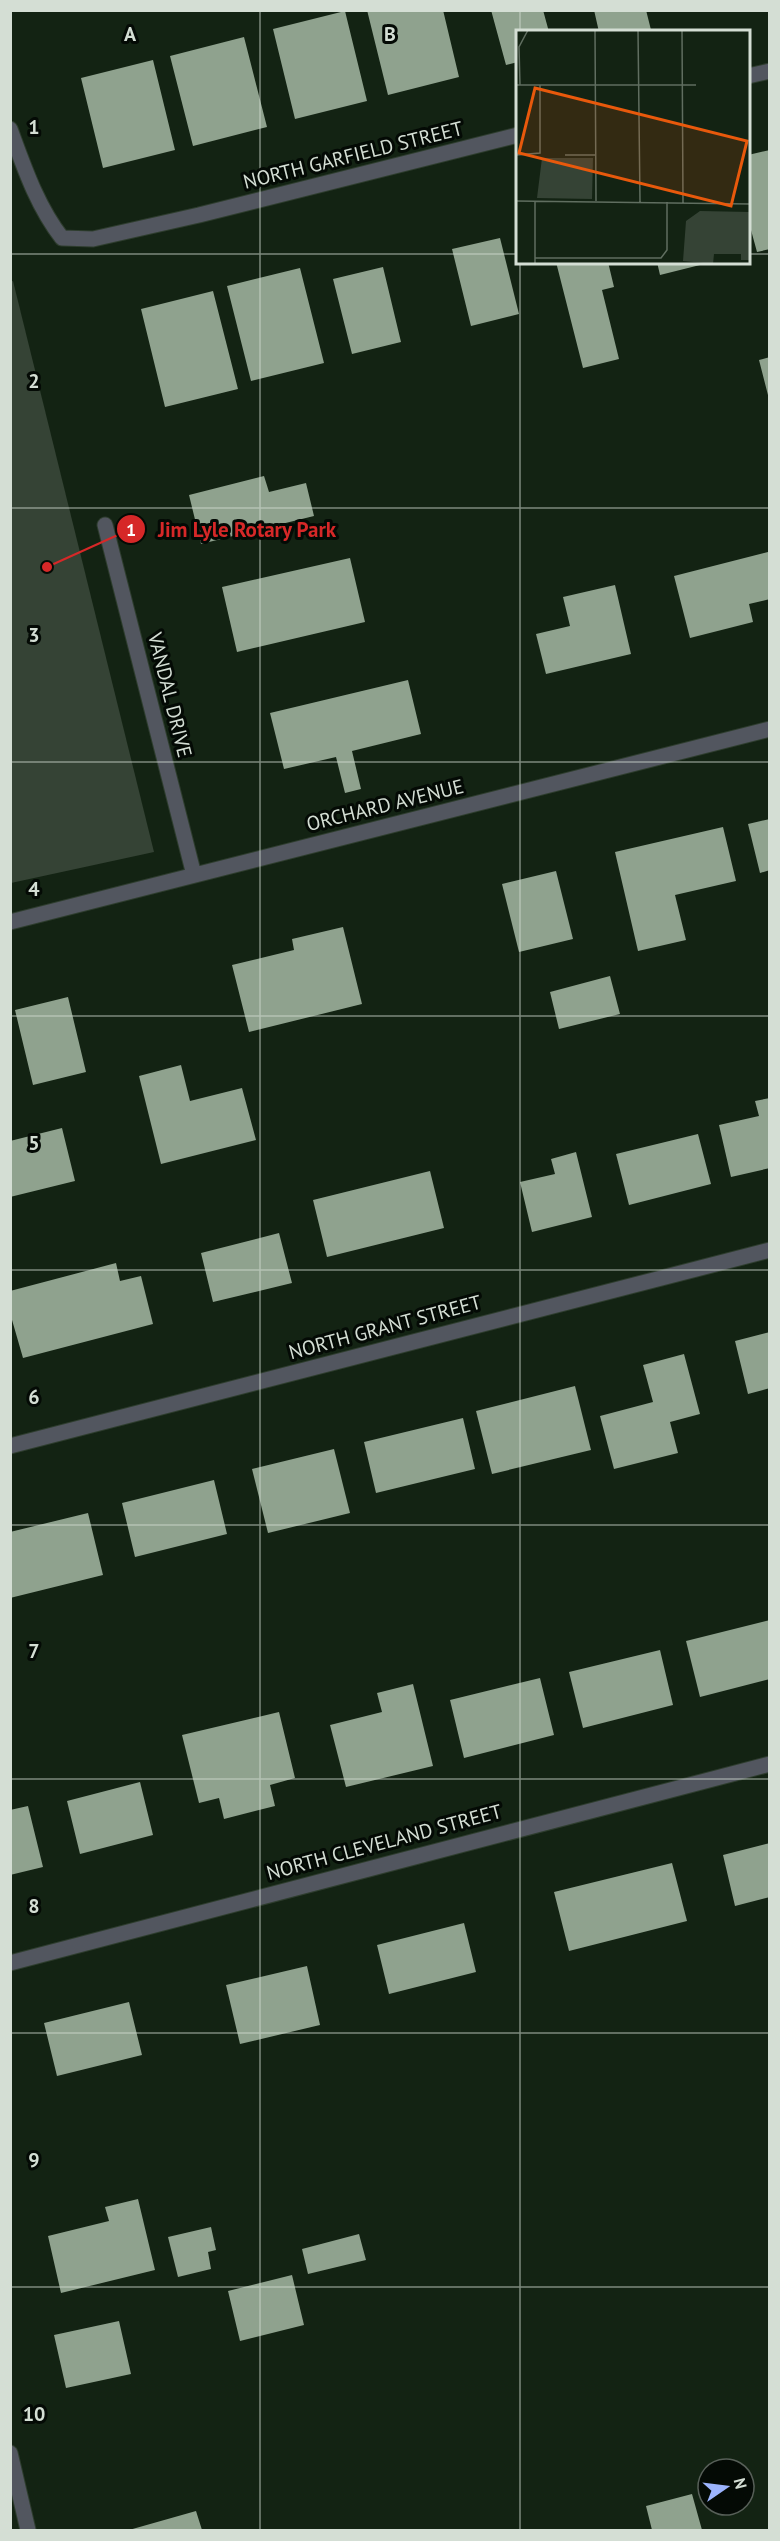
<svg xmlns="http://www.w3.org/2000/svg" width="780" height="2541" font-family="'PT Sans',sans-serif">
  <rect width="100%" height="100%" fill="#132313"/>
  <path fill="#354335" d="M 13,281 L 154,852 L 11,883 L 10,282 Z"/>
  <path fill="#8fa28e" d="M 367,10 L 443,10 L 459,77 L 388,95 Z
    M 491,10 L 543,10 L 549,32 L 518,32 L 518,62 L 506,65 Z
    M 594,10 L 646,10 L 651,30 L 599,32 Z
    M 345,11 L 367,101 L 295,119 L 273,29 Z
    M 244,37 L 267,127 L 193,146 L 170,56 Z
    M 153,60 L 175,150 L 103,168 L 81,78 Z
    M 770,150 L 770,249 L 757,252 L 748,219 L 748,155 Z
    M 500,238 L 519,314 L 471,326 L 452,249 Z
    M 556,262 L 608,262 L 614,287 L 602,290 L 619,359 L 583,368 Z
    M 657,262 L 708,262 L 708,263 L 660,275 Z
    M 383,267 L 401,342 L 352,354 L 333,279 Z
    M 300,268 L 324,363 L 251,381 L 227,286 Z
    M 213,291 L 238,389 L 165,407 L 141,309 Z
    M 770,357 L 770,399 L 769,399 L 759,360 Z
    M 264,476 L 269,492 L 306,483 L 314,516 L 201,544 L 189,495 Z
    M 768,552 L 770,599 L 749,604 L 753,622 L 690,638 L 674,576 Z
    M 350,558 L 365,622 L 237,652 L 222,587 Z
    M 615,585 L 631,654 L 546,674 L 536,634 L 570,626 L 563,597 Z
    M 408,680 L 421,734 L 352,751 L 361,789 L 345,793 L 336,757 L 284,769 L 270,713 Z
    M 770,819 L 770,870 L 760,873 L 748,824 Z
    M 723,827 L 736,881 L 675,895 L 686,940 L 638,951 L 615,852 Z
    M 556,871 L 573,939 L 519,952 L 502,884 Z
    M 343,927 L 362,1004 L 249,1032 L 232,965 L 294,950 L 292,939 Z
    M 610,976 L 620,1014 L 559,1029 L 550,992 Z
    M 68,997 L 86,1072 L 33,1085 L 15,1010 Z
    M 181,1065 L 190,1101 L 242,1088 L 256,1140 L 161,1164 L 139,1076 Z
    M 770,1098 L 770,1168 L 731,1177 L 719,1125 L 759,1116 L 755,1101 Z
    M 62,1128 L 75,1181 L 10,1197 L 10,1141 Z
    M 698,1134 L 711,1184 L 629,1205 L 616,1154 Z
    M 576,1152 L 592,1217 L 532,1232 L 520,1182 L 555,1174 L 551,1159 Z
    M 430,1171 L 444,1228 L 327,1257 L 313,1200 Z
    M 279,1233 L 292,1283 L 213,1302 L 201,1253 Z
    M 116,1263 L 120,1281 L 141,1276 L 153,1324 L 23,1358 L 10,1313 L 10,1291 Z
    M 770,1332 L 770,1388 L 748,1394 L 735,1341 Z
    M 684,1354 L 700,1414 L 670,1422 L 678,1453 L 614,1469 L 600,1416 L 653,1402 L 643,1365 Z
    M 575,1386 L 591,1450 L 492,1474 L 476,1411 Z
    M 463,1418 L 475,1469 L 376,1493 L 364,1442 Z
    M 334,1449 L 350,1513 L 268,1533 L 252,1469 Z
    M 214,1480 L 227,1534 L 135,1557 L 122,1503 Z
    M 88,1513 L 103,1575 L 10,1598 L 10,1532 Z
    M 770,1620 L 770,1679 L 700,1697 L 686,1641 Z
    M 660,1650 L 673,1705 L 583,1728 L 569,1672 Z
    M 540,1678 L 554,1735 L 464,1758 L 450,1700 Z
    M 413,1684 L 433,1766 L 346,1787 L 330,1725 L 382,1712 L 377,1693 Z
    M 279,1712 L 295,1778 L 270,1785 L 275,1806 L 224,1819 L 219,1798 L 199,1803 L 182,1735 Z
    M 140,1782 L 153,1835 L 80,1854 L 67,1801 Z
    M 28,1806 L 43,1867 L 10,1875 L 10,1810 Z
    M 770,1843 L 770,1897 L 735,1906 L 723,1855 Z
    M 672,1863 L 687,1921 L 569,1951 L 554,1892 Z
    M 464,1923 L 476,1972 L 389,1994 L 377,1945 Z
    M 307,1966 L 320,2025 L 240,2044 L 226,1985 Z
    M 129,2002 L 142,2055 L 57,2076 L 44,2023 Z
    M 138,2199 L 155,2270 L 61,2293 L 48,2236 L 109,2221 L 105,2207 Z
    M 211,2227 L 216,2250 L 208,2252 L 211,2269 L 178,2277 L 168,2237 Z
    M 359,2234 L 366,2260 L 308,2274 L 302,2249 Z
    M 292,2275 L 304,2325 L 240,2341 L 228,2291 Z
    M 119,2321 L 131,2374 L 66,2388 L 54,2335 Z
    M 692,2494 L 702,2530 L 652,2530 L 646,2506 Z
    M 196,2511 L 202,2530 L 129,2530 Z"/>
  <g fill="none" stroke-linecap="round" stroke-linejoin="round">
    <defs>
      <path id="minor" d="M 748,76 L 770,71
        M 10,129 C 24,167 37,206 62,238 L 93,239 L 199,215 L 518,135
        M 105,525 L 194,875
        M 10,922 L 770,729
        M 10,1446 L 770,1250
        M 10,1963 L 770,1764
        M 10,2453 L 28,2530"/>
    </defs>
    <use href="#minor" stroke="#2e3d2e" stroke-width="17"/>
    <use href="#minor" stroke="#52565f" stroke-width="15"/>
  </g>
  <path fill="none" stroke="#d4ded4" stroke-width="1.5" stroke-opacity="0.55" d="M 260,10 L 260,2530M 520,10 L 520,32M 10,254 L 518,254M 748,254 L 770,254M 520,262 L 520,2530M 10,508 L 770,508M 10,762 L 770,762M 10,1016 L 770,1016M 10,1270 L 770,1270M 10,1525 L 770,1525M 10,1779 L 770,1779M 10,2033 L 770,2033M 10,2287 L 770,2287"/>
  <g text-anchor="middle" stroke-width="6" stroke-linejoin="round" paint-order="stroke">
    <g font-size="20" fill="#d4ded4" stroke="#040a05">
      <text transform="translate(353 155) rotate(-14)" y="7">NORTH GARFIELD STREET</text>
      <text transform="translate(170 695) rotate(76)" y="7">VANDAL DRIVE</text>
      <text transform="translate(385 805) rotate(-14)" y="7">ORCHARD AVENUE</text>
      <text transform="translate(385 1327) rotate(-15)" y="7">NORTH GRANT STREET</text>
      <text transform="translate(384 1842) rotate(-15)" y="7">NORTH CLEVELAND STREET</text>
    </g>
  </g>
  <g transform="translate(516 30)">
    <rect width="234" height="234" fill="#132313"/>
    <path d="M 26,128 L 77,128 L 76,169 L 21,168 ZM 184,181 L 234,182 L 234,230 L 225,230 L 225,224 L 198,224 L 197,234 L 167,231 L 170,191 Z" fill="#354335"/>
    <path fill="none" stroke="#606e60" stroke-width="1.5" d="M 79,0 L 80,171M 122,0 L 124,172M 166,0 L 167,173M 0,55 L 180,55M 4,55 L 3,17 L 12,0M 0,125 L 24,123 L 24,55M 49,125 L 80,125M 0,171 L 234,174M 19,228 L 145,228 L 151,220 L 151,172M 19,234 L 19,171"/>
    <path fill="#e8590c" fill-opacity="0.15" stroke="#e8590c" stroke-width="3" d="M 19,58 L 231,111 L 215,176 L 3,123 Z"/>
    <rect width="234" height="234" fill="none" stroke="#d4ded4" stroke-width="3"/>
  </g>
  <g font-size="20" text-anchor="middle" font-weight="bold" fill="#d4ded4" stroke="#040a05" stroke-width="6" stroke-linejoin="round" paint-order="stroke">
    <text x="130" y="41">A</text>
    <text x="390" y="41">B</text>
    <text x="34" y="134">1</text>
    <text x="34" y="388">2</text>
    <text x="34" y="642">3</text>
    <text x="34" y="896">4</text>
    <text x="34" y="1150">5</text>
    <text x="34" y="1404">6</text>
    <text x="34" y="1658">7</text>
    <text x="34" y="1913">8</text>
    <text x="34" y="2167">9</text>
    <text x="34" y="2421">10</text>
  </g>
  <path fill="none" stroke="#d62828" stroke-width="2" d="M47 567L131 529"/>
  <g fill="#d62828" stroke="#040a05" stroke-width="2">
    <circle cx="47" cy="567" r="6"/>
    <circle cx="131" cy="529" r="15"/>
  </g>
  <g font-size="18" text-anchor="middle" font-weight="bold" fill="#fff">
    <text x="131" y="536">1</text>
  </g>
  <g font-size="21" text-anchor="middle" font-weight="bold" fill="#d62828" stroke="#040a05" stroke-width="6" stroke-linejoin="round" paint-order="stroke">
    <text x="247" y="537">Jim Lyle Rotary Park</text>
  </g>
  <rect width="780" height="2541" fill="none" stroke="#d4ded4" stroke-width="24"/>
  <g transform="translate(726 2487) rotate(76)"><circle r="28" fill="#040a05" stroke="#575f58" stroke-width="1.5"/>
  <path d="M0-4.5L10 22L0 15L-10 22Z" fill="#9cb4fd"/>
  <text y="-9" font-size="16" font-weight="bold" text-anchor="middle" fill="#d4ded4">N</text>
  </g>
</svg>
